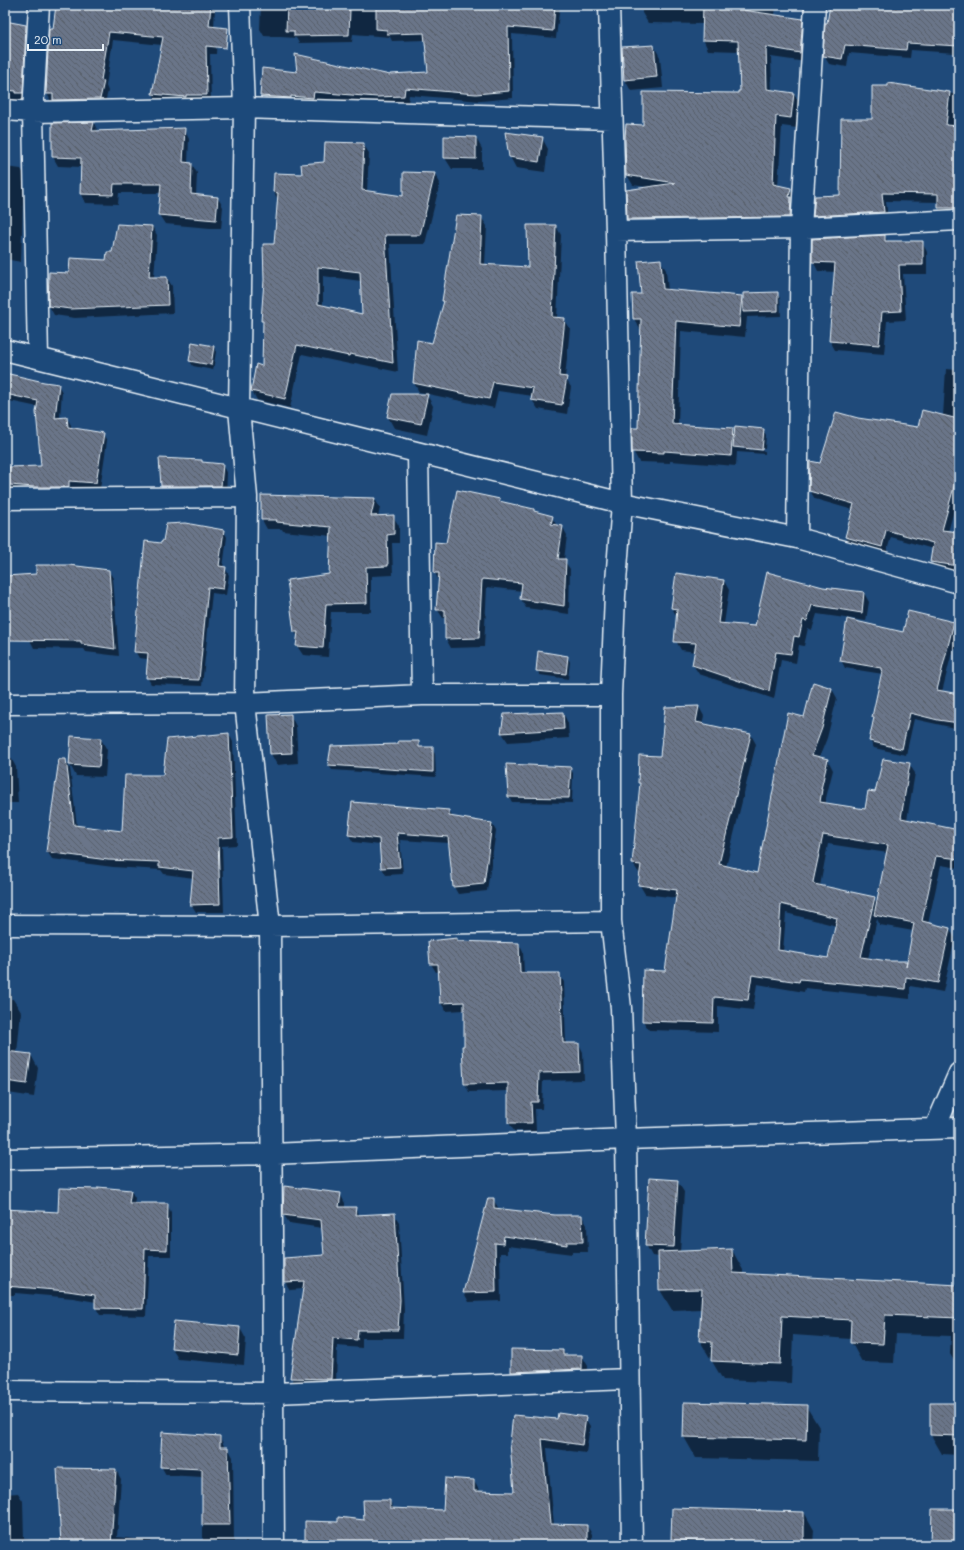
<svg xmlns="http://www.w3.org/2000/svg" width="964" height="1550" font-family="Mali,sans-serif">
  <defs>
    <pattern id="building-back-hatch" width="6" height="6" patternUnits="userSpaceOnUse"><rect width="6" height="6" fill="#6a7589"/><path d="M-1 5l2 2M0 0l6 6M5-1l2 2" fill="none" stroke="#585e6a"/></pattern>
  </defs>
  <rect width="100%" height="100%" fill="#1f4a7a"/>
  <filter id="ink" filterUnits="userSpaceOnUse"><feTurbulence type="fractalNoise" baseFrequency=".025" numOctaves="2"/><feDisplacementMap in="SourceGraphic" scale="8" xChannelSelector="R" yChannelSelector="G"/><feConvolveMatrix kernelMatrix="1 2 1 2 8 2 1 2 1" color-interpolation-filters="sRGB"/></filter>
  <g filter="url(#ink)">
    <path fill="#0007" fill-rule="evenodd" d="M 57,5 L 215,5 L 214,29 L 217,35 L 216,54 L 210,54 L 211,103 L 157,102 L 153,94 L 162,45 L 113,40 L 106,86 L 108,91 L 104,107 L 51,102 L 47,93 Z
      M 261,5 L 560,5 L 556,38 L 512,34 L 513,98 L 481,101 L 409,95 L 408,103 L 381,104 L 318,99 L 317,105 L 265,103 L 261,96 L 298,73 L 391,77 L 429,73 L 426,40 L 392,41 L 390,37 L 353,34 L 352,42 L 299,43 L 296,38 L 264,36 L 260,29 Z
      M 642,5 L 776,5 L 775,16 L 802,20 L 808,31 L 806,62 L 771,57 L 772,91 L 794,94 L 800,104 L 797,128 L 782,126 L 778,186 L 790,189 L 796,199 L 796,227 L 634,229 L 628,219 L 627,190 L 647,187 L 633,185 L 627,175 L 644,126 L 741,92 L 739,51 L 708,50 L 703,39 L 703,24 L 648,23 L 642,13 Z
      M 831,5 L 959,5 L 959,215 L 944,216 L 939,208 L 939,202 L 886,201 L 888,220 L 819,224 L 814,216 L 841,196 L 873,120 L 889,84 L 954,94 L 955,53 L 911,50 L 910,58 L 849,53 L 847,67 L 829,64 L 824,56 Z
      M 5,22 L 26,26 L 34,39 L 30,107 L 5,103 Z
      M 654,46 L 660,57 L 663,88 L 631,91 L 625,80 Z
      M 94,123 L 98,132 L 184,129 L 189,139 L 188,164 L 192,164 L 197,173 L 196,196 L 218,198 L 223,207 L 221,229 L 165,224 L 159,215 L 161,193 L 119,193 L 118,204 L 86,203 L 81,193 L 82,167 L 58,166 L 53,157 Z
      M 445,137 L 476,138 L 482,149 L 482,169 L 452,169 L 445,158 Z
      M 542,138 L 548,149 L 545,172 L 516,168 L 510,157 Z
      M 363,144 L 369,153 L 367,192 L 404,197 L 435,174 L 440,183 L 425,244 L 390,244 L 398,372 L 355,363 L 354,365 L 302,354 L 290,408 L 257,400 L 252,391 L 263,367 L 264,324 L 262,321 L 275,245 L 278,200 L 274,192 L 275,174 L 303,176 ZM 323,276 L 361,281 L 363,315 L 323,306 Z
      M 5,167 L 21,169 L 24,174 L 21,262 L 5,259 Z
      M 481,217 L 487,226 L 485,265 L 529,268 L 556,226 L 561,235 L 557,319 L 564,319 L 570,328 L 565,378 L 571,387 L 567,414 L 538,409 L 532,400 L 533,396 L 498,391 L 494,408 L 419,392 L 414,383 L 432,344 L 444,304 L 443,300 Z
      M 152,226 L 157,235 L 154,278 L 167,278 L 172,286 L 173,313 L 75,318 L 54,315 L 49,306 L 70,274 L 107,261 L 113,253 Z
      M 885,236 L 888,242 L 922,242 L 927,252 L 927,274 L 903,274 L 906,320 L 887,321 L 884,354 L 835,350 L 830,341 L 835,272 L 818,271 L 813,261 Z
      M 660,260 L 666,270 L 668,291 L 741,297 L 744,302 L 777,293 L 780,298 L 781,316 L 747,317 L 745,337 L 681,331 L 678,425 L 732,429 L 735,434 L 763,430 L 766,435 L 765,449 L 738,446 L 738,448 L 765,451 L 765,454 L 737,452 L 736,466 L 670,461 L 670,463 L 639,462 L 633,451 L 639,429 L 642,329 L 640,329 L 634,319 L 633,295 L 642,295 Z
      M 214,347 L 216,352 L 213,370 L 193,366 L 190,361 Z
      M 946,369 L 959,370 L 959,492 L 948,532 L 959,533 L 959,573 L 936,569 L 931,561 L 933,549 L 891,537 L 886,554 L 850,545 L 846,537 L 853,510 L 815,499 L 810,491 L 821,464 L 858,419 L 919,428 L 943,416 Z
      M 5,374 L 44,383 L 58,385 L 62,392 L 60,418 L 67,418 L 71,425 L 71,429 L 103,434 L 107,441 L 100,489 L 73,488 L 72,494 L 5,495 L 5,468 L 42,467 L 38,407 L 5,400 Z
      M 427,395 L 433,406 L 427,435 L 394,428 L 388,417 Z
      M 202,461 L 203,463 L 222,465 L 227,474 L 226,495 L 167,495 L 162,485 Z
      M 375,499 L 380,508 L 378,517 L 393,516 L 399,526 L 399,543 L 392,543 L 393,575 L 371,576 L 371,612 L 331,612 L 328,657 L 303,655 L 297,646 L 298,637 L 294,631 L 330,575 L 332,536 L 283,531 L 282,529 L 267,529 L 262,520 Z
      M 499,499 L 501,503 L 534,510 L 535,513 L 552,517 L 557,526 L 562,526 L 567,535 L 564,560 L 570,569 L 569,614 L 526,608 L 521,599 L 522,591 L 487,587 L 484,647 L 451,648 L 446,639 L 446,618 L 443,618 L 437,609 L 439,581 L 435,573 L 446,544 Z
      M 224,531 L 227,537 L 223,568 L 225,568 L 229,575 L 226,595 L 212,593 L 202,686 L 151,684 L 147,677 L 148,659 L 139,658 L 135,651 L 162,544 Z
      M 108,570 L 113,578 L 119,656 L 86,652 L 84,649 L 34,648 L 30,640 L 5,636 L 5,577 Z
      M 677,574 L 724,581 L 729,590 L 724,624 L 756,627 L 823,588 L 864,593 L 869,602 L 866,621 L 817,614 L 812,630 L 808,628 L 804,646 L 799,645 L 796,663 L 781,660 L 774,699 L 699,674 L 693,665 L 696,652 L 681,650 L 676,641 L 677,617 L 672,608 Z
      M 909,612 L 959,625 L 959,650 L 953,648 L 942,692 L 959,695 L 959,729 L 914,719 L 906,755 L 874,748 L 870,741 L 874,720 L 873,717 L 883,674 L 845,668 L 841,660 L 903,633 Z
      M 567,656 L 570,662 L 568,679 L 540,675 L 537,670 Z
      M 832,689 L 837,698 L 827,738 L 819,758 L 828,760 L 833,770 L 826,798 L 826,804 L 866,810 L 876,793 L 909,764 L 915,773 L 907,820 L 959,831 L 959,868 L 941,865 L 928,924 L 950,929 L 955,938 L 943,992 L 910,986 L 910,999 L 805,988 L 804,992 L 757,984 L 753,1010 L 718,1006 L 718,1032 L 649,1030 L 643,1021 L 666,972 L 677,898 L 645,894 L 639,884 L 641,873 L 639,873 L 633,864 L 641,786 L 639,782 L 661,757 L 699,707 L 704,716 L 702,724 L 751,735 L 756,744 L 726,867 L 758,874 L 805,718 ZM 828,844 L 888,853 L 877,903 L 874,898 L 820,886 ZM 786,913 L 837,926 L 829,959 L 783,952 ZM 877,919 L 880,925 L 913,931 L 908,964 L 906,962 L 888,962 L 868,959 Z
      M 563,713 L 568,723 L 569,738 L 508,742 L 502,733 Z
      M 290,715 L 296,726 L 298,763 L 277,765 L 271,754 Z
      M 229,734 L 233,742 L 237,845 L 222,846 L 224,912 L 196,912 L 191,904 L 194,878 L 164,874 L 161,870 L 113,867 L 52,859 L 47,851 L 65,760 L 70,768 L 77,826 L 123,832 L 164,776 Z
      M 101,739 L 107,750 L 105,777 L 76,776 L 70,765 Z
      M 418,742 L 421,747 L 432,748 L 435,754 L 436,777 L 332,770 L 329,765 L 332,747 L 399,745 Z
      M 5,758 L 11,758 L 16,767 L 18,803 L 5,803 Z
      M 570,768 L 573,773 L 572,803 L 512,802 L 509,797 Z
      M 353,803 L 449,811 L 453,818 L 492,824 L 496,831 L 487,891 L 458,894 L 454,887 L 450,843 L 400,840 L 403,874 L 386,875 L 382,868 L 380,845 L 353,842 L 349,835 Z
      M 457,939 L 458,942 L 519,944 L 523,952 L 524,974 L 559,974 L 564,982 L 566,1044 L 579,1044 L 583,1052 L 584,1080 L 543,1081 L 542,1109 L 535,1109 L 536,1131 L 514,1131 L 509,1123 L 509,1091 L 469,1092 L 465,1084 L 463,1047 L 466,1047 L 465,1010 L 446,1011 L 441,1003 L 440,971 L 436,972 L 431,964 Z
      M 5,985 L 11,995 L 11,999 L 13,999 L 21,1012 L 17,1053 L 31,1055 L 38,1068 L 34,1097 L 8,1093 L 6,1109 L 5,1109 Z
      M 677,1181 L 684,1192 L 680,1252 L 732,1250 L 743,1270 L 743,1274 L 959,1286 L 959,1369 L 950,1354 L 951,1336 L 896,1334 L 894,1363 L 862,1362 L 851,1342 L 851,1339 L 793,1335 L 791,1383 L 723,1380 L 700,1341 L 702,1309 L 672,1310 L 660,1290 L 659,1257 L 652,1256 L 646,1245 Z
      M 99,1188 L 131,1191 L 135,1198 L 134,1204 L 167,1204 L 171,1212 L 171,1256 L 149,1256 L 146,1316 L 100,1315 L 96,1308 L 96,1302 L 73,1298 L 15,1293 L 15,1295 L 5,1295 L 5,1210 L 59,1214 L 99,1190 Z
      M 340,1194 L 345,1203 L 345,1208 L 355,1208 L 359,1216 L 394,1214 L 399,1222 L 404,1309 L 403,1338 L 362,1338 L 362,1348 L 337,1346 L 336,1387 L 296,1386 L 291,1377 L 303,1289 L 290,1290 L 285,1282 L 325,1256 L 322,1228 L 289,1223 L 284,1215 Z
      M 493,1199 L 499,1209 L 554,1216 L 582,1216 L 587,1225 L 588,1252 L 572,1252 L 572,1254 L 508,1246 L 508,1253 L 500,1253 L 501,1301 L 469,1302 L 464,1293 Z
      M 174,1322 L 240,1328 L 246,1339 L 244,1365 L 178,1359 L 172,1348 Z
      M 563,1351 L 566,1356 L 582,1356 L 588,1366 L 587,1379 L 518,1382 L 512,1372 Z
      M 959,1404 L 959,1455 L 942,1454 L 931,1435 Z
      M 806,1406 L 819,1427 L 818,1461 L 696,1458 L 684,1437 Z
      M 585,1418 L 590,1426 L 586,1453 L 547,1448 L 554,1525 L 587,1526 L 592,1534 L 592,1545 L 306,1544 L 339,1523 L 365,1521 L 390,1501 L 394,1509 L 444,1511 L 474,1481 L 479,1490 L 479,1492 L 515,1493 L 511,1443 L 558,1420 Z
      M 220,1437 L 225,1448 L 228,1448 L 233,1457 L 234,1542 L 247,1542 L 248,1545 L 203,1545 L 203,1477 L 166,1475 L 161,1466 Z
      M 116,1470 L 121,1479 L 117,1537 L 151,1541 L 153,1545 L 5,1545 L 5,1494 L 18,1493 L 23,1501 L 24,1539 L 62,1545 Z
      M 673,1509 L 804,1512 L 814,1530 L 813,1545 L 672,1545 Z"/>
    <path fill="url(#building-back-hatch)" stroke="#e8f1f8" fill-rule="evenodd" d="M 56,5 L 211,5 L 209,26 L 228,28 L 226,48 L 206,46 L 207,95 L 186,95 L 186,97 L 152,94 L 163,37 L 109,32 L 101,80 L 104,81 L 100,99 L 53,100 L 53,94 L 46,94 L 49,29 L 53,29 Z
      M 287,5 L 317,5 L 317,7 L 350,10 L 349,35 L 294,36 L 294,31 L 286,31 Z
      M 376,5 L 555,5 L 553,31 L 508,27 L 509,91 L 476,94 L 405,88 L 404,96 L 377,97 L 314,92 L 313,98 L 291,96 L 291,98 L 260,96 L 262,68 L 297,72 L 295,54 L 390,75 L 390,74 L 428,72 L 424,33 L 387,34 L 387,30 L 376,29 Z
      M 703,5 L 743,5 L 743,10 L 803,19 L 800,53 L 766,47 L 767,89 L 794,93 L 791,118 L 776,116 L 773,184 L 791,188 L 789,197 L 791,197 L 790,217 L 627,219 L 626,190 L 675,183 L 626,175 L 625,138 L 626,124 L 643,125 L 643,92 L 738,93 L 738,91 L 740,91 L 738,41 L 702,40 Z
      M 830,5 L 959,5 L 959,46 L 907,43 L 906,50 L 845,45 L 842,59 L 823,56 L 825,23 L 827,23 Z
      M 5,21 L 26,25 L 23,93 L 16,93 L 16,91 L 5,90 Z
      M 654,45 L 657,77 L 624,80 L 622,47 Z
      M 888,83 L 950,92 L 946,125 L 959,126 L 959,208 L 938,208 L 938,194 L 882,193 L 884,212 L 813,216 L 815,196 L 840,195 L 841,119 L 872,119 L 872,86 L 888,86 Z
      M 94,122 L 92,131 L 185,128 L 183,162 L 192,163 L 191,194 L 218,197 L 216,220 L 158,215 L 161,184 L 114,184 L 113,195 L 80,194 L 81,158 L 52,157 L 52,123 Z
      M 505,132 L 543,137 L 539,162 L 509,157 Z
      M 444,136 L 476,137 L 476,159 L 444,158 Z
      M 325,142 L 364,143 L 362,190 L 403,196 L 403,172 L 435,173 L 420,235 L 385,235 L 393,363 L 350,354 L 349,356 L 297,345 L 285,399 L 251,391 L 256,364 L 262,366 L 263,321 L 261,321 L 264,280 L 263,244 L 274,244 L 278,193 L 273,192 L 274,173 L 302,174 L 301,164 L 324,162 ZM 318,267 L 360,272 L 362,314 L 318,304 Z
      M 456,215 L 482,216 L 480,264 L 528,267 L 527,225 L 556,225 L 552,317 L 565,318 L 559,376 L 567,377 L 562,405 L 531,400 L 533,388 L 493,382 L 489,399 L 413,383 L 417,340 L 432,343 L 444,301 L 442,301 Z
      M 117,224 L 152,226 L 149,277 L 167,277 L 168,305 L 70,309 L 48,306 L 49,272 L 69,273 L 70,258 L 106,260 L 107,252 L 112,252 Z
      M 885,235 L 885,241 L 923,241 L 923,265 L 899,265 L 901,311 L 882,312 L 879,345 L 829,341 L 835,263 L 812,262 L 812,239 Z
      M 661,259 L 663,289 L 742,296 L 739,327 L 676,321 L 672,424 L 733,428 L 731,456 L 664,451 L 664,453 L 632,452 L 632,428 L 638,428 L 641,319 L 633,319 L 632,294 L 641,294 L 638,261 Z
      M 778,292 L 778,311 L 743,312 L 743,293 Z
      M 192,342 L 214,346 L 211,365 L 189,361 Z
      M 5,373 L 44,382 L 59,384 L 55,418 L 67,417 L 68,427 L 104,433 L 96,483 L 69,481 L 69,487 L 34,487 L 10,485 L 9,467 L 41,466 L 36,412 L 38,401 L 5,394 Z
      M 392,394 L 428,394 L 421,424 L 387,417 Z
      M 922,410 L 958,419 L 954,434 L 959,435 L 959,469 L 942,530 L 959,532 L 959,566 L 930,562 L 933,543 L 886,530 L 882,547 L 845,537 L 854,504 L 809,491 L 810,461 L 820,463 L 836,412 L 858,418 L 918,427 Z
      M 735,426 L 764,429 L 762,450 L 733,447 Z
      M 159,458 L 202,460 L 202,462 L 223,464 L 221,486 L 161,486 Z
      M 457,490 L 500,499 L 499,501 L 534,509 L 534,511 L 553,516 L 551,524 L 563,526 L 558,559 L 566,559 L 564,606 L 520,599 L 522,583 L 482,579 L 479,638 L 445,639 L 445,610 L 436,610 L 439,573 L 434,573 L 435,542 L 446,543 Z
      M 261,495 L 375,498 L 371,516 L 394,515 L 394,534 L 387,535 L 388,566 L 366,567 L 367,603 L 326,604 L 323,648 L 296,646 L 298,632 L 294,632 L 287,580 L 329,574 L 331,527 L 276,522 L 277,520 L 261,520 Z
      M 185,523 L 224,530 L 219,566 L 226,567 L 223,589 L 208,587 L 199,680 L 146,678 L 148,653 L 134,652 L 145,541 L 161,543 L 162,541 L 163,541 L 166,524 Z
      M 36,565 L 69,565 L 109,570 L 115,649 L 81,644 L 81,641 L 5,640 L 5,576 L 36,574 Z
      M 767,572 L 823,587 L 864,592 L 862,613 L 812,605 L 807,621 L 803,620 L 799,637 L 794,636 L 791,654 L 776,652 L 769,691 L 692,665 L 696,643 L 674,642 L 677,609 L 671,608 L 676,573 L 724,580 L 718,623 L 755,626 Z
      M 908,611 L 954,622 L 937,690 L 959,694 L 959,723 L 938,720 L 910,713 L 902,749 L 869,741 L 874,717 L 872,717 L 882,671 L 881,670 L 881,668 L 840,661 L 847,619 L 903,632 Z
      M 538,651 L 568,656 L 566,674 L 536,671 Z
      M 813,682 L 832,688 L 822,728 L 812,755 L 828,759 L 821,789 L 822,789 L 820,802 L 865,809 L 868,791 L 875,792 L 883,759 L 910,763 L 901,818 L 959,830 L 959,859 L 936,856 L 922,921 L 950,928 L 938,983 L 906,977 L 905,989 L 800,979 L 799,982 L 752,975 L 748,1000 L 714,997 L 713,1023 L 642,1021 L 643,970 L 665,971 L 677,890 L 638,885 L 641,865 L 632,864 L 640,783 L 638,783 L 639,755 L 660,756 L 665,707 L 699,706 L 696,722 L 751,734 L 719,864 L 757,873 L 788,713 L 804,717 ZM 823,835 L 888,845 L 874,915 L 914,923 L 906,966 L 907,961 L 888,961 L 861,957 L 875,897 L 814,884 L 813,882 ZM 781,904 L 837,918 L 828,958 L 778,950 Z
      M 563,712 L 564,729 L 501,733 L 504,714 Z
      M 291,714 L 292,753 L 270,754 L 268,715 Z
      M 229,733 L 233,837 L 218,838 L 220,904 L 190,905 L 193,871 L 159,867 L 159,862 L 108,860 L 46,852 L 59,759 L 66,759 L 74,825 L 122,831 L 125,775 L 163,775 L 167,739 Z
      M 71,736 L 101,738 L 99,767 L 69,765 Z
      M 398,741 L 419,741 L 419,747 L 433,747 L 433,772 L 328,765 L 331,746 L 398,744 Z
      M 506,764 L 571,767 L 569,798 L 508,797 Z
      M 352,802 L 449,810 L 449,816 L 492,823 L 484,884 L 453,887 L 448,837 L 397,833 L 400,867 L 381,868 L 379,839 L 348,835 Z
      M 457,938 L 457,941 L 519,943 L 520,973 L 560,973 L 563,1043 L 579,1043 L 580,1072 L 539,1073 L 538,1102 L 531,1102 L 532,1123 L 508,1123 L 508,1083 L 464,1084 L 462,1046 L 464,1046 L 464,1002 L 440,1003 L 438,964 L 430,964 L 428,941 Z
      M 5,1051 L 31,1054 L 27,1084 L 5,1081 Z
      M 649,1178 L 678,1180 L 674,1247 L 645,1246 Z
      M 284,1186 L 341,1193 L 339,1207 L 356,1207 L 355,1215 L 395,1213 L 400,1300 L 398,1330 L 358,1330 L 357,1340 L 333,1338 L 331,1379 L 290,1378 L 304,1281 L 284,1282 L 284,1258 L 324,1255 L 321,1220 L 283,1215 Z
      M 98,1187 L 131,1190 L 129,1203 L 168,1203 L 167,1250 L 145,1249 L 143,1309 L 95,1308 L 95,1295 L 68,1291 L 5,1286 L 5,1209 L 58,1212 L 59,1188 L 98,1189 Z
      M 488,1198 L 494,1198 L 494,1208 L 555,1215 L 582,1215 L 583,1242 L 567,1242 L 567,1245 L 504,1236 L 503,1244 L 495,1243 L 496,1292 L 463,1293 Z
      M 732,1249 L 733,1273 L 959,1285 L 959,1318 L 885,1315 L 883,1344 L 850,1343 L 851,1320 L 782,1316 L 780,1364 L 711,1361 L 712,1342 L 699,1341 L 702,1289 L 659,1290 L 658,1252 Z
      M 174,1321 L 240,1327 L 238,1355 L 171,1348 Z
      M 511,1349 L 563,1350 L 563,1355 L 582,1355 L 582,1369 L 511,1372 Z
      M 684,1402 L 807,1405 L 806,1440 L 683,1437 Z
      M 930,1403 L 959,1403 L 959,1436 L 930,1435 Z
      M 558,1413 L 586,1417 L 582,1445 L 542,1439 L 550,1524 L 587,1525 L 587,1545 L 472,1545 L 438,1544 L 438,1541 L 391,1541 L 391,1544 L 305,1544 L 305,1521 L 338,1522 L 338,1517 L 364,1520 L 363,1500 L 390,1500 L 390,1508 L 443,1510 L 445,1478 L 474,1480 L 474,1491 L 514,1492 L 510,1443 L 513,1415 L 557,1419 Z
      M 162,1432 L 220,1436 L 220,1447 L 228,1447 L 230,1525 L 202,1525 L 202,1469 L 160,1467 Z
      M 57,1468 L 116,1469 L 111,1545 L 61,1545 Z
      M 672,1508 L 804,1512 L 804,1544 L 671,1540 Z
      M 932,1509 L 959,1509 L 959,1545 L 931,1545 Z"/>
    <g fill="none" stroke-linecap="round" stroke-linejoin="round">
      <defs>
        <path id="street" d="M 240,5 L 244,108 L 239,409 L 247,497 L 245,703 L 270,926 L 274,1545
          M 609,5 L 616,231 L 622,503 L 615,595 L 611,695 L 611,921 L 621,1008 L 626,1139 L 632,1545
          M 5,110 L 33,112 L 244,108 L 611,119
          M 616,231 L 801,228 L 959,220
          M 5,350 L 622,503 L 797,538 L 959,583
          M 38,358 L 33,112 L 39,5
          M 418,454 L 422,695
          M 5,499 L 247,497
          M 797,538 L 801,228 L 815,5
          M 5,704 L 245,703 L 422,695 L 611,695
          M 5,925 L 270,926 L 611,921
          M 935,1128 L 959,1073
          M 5,1159 L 271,1154 L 626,1139 L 959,1128
          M 5,1391 L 274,1393 L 629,1379"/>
      </defs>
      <use href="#street" stroke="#e8f1f8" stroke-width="23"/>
      <use href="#street" stroke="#1f4a7a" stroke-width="20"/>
    </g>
  </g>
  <rect width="964" height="1550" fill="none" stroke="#1f4a7a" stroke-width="20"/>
  <rect x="10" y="10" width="944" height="1530" fill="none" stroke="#e8f1f8" stroke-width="1.5" filter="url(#ink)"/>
  <path d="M28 44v6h75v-6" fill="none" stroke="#e8f1f8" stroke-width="2"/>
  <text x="34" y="44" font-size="12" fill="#e8f1f8" stroke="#1f4a7a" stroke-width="3" paint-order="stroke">20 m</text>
</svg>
